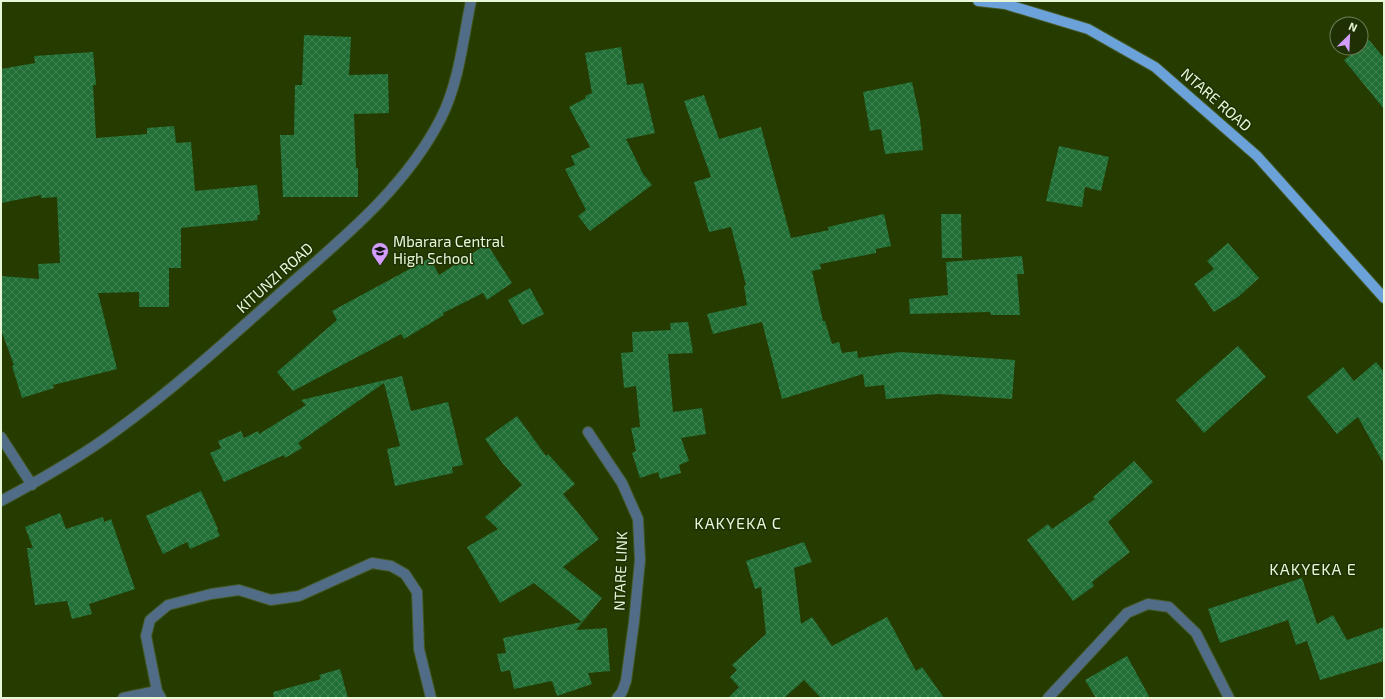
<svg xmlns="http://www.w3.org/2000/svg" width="1385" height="699" font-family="'Exo 2',sans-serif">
  <defs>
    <pattern id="building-cross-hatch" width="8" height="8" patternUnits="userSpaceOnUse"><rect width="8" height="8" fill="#216f36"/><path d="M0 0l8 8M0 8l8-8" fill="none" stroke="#418452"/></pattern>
  </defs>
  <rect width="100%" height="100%" fill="#253b00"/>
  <path fill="url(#building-cross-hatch)" d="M 304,35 L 351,37 L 349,75 L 388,74 L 389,113 L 354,114 L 356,168 L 358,168 L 358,197 L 283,197 L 280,135 L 294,135 L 295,85 L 302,85 Z
    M 1369,40 L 1384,58 L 1384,109 L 1344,60 Z
    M 621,47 L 627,85 L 643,83 L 655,133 L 626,139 L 643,174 L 652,185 L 590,231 L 578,216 L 586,210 L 565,169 L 575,165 L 571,156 L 590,147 L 569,107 L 586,98 L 585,96 L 592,93 L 585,53 Z
    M 93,52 L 96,85 L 93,85 L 96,138 L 147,134 L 147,128 L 174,126 L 176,143 L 191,142 L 195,191 L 257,185 L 260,215 L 257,215 L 258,220 L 181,228 L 181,268 L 169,268 L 169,307 L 139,307 L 139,292 L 98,293 L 117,369 L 53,385 L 54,388 L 22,398 L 12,366 L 14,365 L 1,330 L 1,276 L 39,279 L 38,264 L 60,263 L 57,197 L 41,198 L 41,195 L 1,203 L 1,69 L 35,63 L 34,56 Z
    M 912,82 L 920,119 L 923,150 L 885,154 L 881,129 L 870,131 L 863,92 Z
    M 704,95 L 719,139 L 761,127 L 791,238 L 829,230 L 828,227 L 884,214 L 891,246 L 876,249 L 876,253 L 820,264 L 821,269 L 812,271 L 823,321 L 825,321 L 832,344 L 839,342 L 842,353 L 857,351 L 858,358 L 900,352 L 1015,360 L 1012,399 L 938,394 L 886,399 L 884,385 L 865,387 L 863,374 L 782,399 L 762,322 L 713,334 L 707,314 L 747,305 L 744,286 L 746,285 L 731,227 L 709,232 L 694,182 L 711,177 L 684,101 Z
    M 1059,146 L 1109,157 L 1101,191 L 1085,187 L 1082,207 L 1046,201 Z
    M 941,214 L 961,214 L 962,258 L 942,258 Z
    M 1228,243 L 1259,278 L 1238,297 L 1214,312 L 1194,284 L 1214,269 L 1207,261 Z
    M 487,244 L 512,283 L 487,300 L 483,293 L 443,313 L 444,315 L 404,339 L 401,334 L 293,391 L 277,372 L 337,320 L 332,311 L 430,258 L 439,275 Z
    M 1022,256 L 1024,274 L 1017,274 L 1020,315 L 991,315 L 990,312 L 910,314 L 909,299 L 948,295 L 946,262 Z
    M 530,288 L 544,314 L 522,325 L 508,300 Z
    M 688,322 L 693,353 L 668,354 L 673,412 L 702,408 L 706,434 L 681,438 L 689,461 L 679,465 L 681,473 L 660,479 L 658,472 L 640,478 L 632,453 L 636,451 L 631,428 L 640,427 L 636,386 L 624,388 L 621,353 L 633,352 L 632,332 L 671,330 L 670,323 Z
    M 1238,346 L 1266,377 L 1204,433 L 1176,400 Z
    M 1376,362 L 1384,372 L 1384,464 L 1358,417 L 1337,434 L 1307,397 L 1343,367 L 1354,381 Z
    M 402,376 L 411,411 L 448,402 L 463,465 L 452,467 L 453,473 L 395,486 L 387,449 L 400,446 L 384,383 L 298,443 L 302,448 L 285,458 L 284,455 L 224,482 L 210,453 L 221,448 L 218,441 L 241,431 L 244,438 L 258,431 L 259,434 L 306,405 L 301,400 Z
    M 517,416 L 546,456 L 548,454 L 575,484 L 563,494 L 599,539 L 563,567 L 602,598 L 576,630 L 607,628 L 610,671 L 588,673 L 592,684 L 557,696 L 552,681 L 514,689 L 510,670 L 501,672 L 497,654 L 506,653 L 503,638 L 582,622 L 534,583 L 500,603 L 467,547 L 498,529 L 485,517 L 522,485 L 503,464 L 485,439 Z
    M 1134,461 L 1153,482 L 1108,522 L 1130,552 L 1092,582 L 1094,586 L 1073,601 L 1027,540 L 1048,524 L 1052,529 L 1095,499 L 1093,497 Z
    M 201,491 L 218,529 L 217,530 L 220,536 L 190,549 L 187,542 L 163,554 L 146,516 Z
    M 60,513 L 66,529 L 103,517 L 104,522 L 111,519 L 135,589 L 89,604 L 92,614 L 72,619 L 67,601 L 35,605 L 27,548 L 33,548 L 25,527 Z
    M 804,542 L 812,562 L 794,568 L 801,624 L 812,617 L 832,646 L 887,617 L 916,671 L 922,667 L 944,698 L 821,698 L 804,680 L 784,698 L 728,698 L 739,687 L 730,677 L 737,670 L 732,665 L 766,634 L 761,587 L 755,589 L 746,561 Z
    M 1302,578 L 1317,624 L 1333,615 L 1347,640 L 1384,627 L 1384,661 L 1320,680 L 1307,641 L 1296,645 L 1288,620 L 1220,643 L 1208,609 Z
    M 1127,656 L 1150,698 L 1096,698 L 1085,680 Z
    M 340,669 L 348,698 L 274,698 L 273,692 L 321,679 L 319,675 Z"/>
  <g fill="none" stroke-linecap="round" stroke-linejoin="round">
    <defs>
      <path id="minor" d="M 588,432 L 622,483 L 638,519 L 640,560 L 634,622 L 626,681 L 622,692 L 617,698
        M 1,437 L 32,485
        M 1,501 C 40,480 81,457 117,430 C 176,387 231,337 286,288 C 343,238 406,187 441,118 C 459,83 463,39 471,1
        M 123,698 L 157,691
        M 161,698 L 157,691 L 146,636 L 150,620 L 168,605 L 211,594 L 239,590 L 271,600 L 299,596 L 372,563 L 391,566 L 405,574 L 417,592 L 419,649 L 431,698
        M 1048,698 L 1127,613 L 1148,604 L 1169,607 L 1196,633 L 1229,698"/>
      <path id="major" d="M 978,1 L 1005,4 L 1088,29 L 1155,67 L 1257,156 L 1384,298"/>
    </defs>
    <use href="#minor" stroke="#445923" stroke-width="12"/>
    <use href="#major" stroke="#445923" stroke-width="12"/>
    <use href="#minor" stroke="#516c86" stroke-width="10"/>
    <use href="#major" stroke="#6ba2d9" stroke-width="10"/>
  </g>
  <defs>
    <symbol id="school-pin" viewBox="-11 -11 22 30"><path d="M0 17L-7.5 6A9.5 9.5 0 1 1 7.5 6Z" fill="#d29dfd" stroke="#1e3004"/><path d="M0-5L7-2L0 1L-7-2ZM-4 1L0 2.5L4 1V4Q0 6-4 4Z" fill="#111"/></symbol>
  </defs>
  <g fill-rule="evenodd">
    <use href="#school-pin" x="370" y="241" width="20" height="27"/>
  </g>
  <g text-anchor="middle" stroke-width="3" stroke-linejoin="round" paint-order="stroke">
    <g font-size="15" fill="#e8f7d8" stroke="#1e3004">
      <text transform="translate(1216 100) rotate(41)" y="5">NTARE ROAD</text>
      <text transform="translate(275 278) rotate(-42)" y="5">KITUNZI ROAD</text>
      <text transform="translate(621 571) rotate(-88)" y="5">NTARE LINK</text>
    </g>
    <g font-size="15" fill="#e8f7d8" stroke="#1e3004" text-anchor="start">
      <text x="393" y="247">Mbarara Central<tspan x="393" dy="17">High School</tspan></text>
    </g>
    <g font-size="16" letter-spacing="1" fill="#e8f7d8" stroke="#1e3004">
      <text x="738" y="529">KAKYEKA C</text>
      <text x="1313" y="575">KAKYEKA E</text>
    </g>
  </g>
  <rect width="1385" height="699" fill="none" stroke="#e8f7d8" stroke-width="4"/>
  <g transform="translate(1349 36) rotate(24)"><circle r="19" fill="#1e3004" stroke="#6f8059"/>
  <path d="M0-3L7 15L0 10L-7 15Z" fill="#d29dfd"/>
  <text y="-6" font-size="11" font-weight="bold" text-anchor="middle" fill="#e8f7d8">N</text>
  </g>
</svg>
